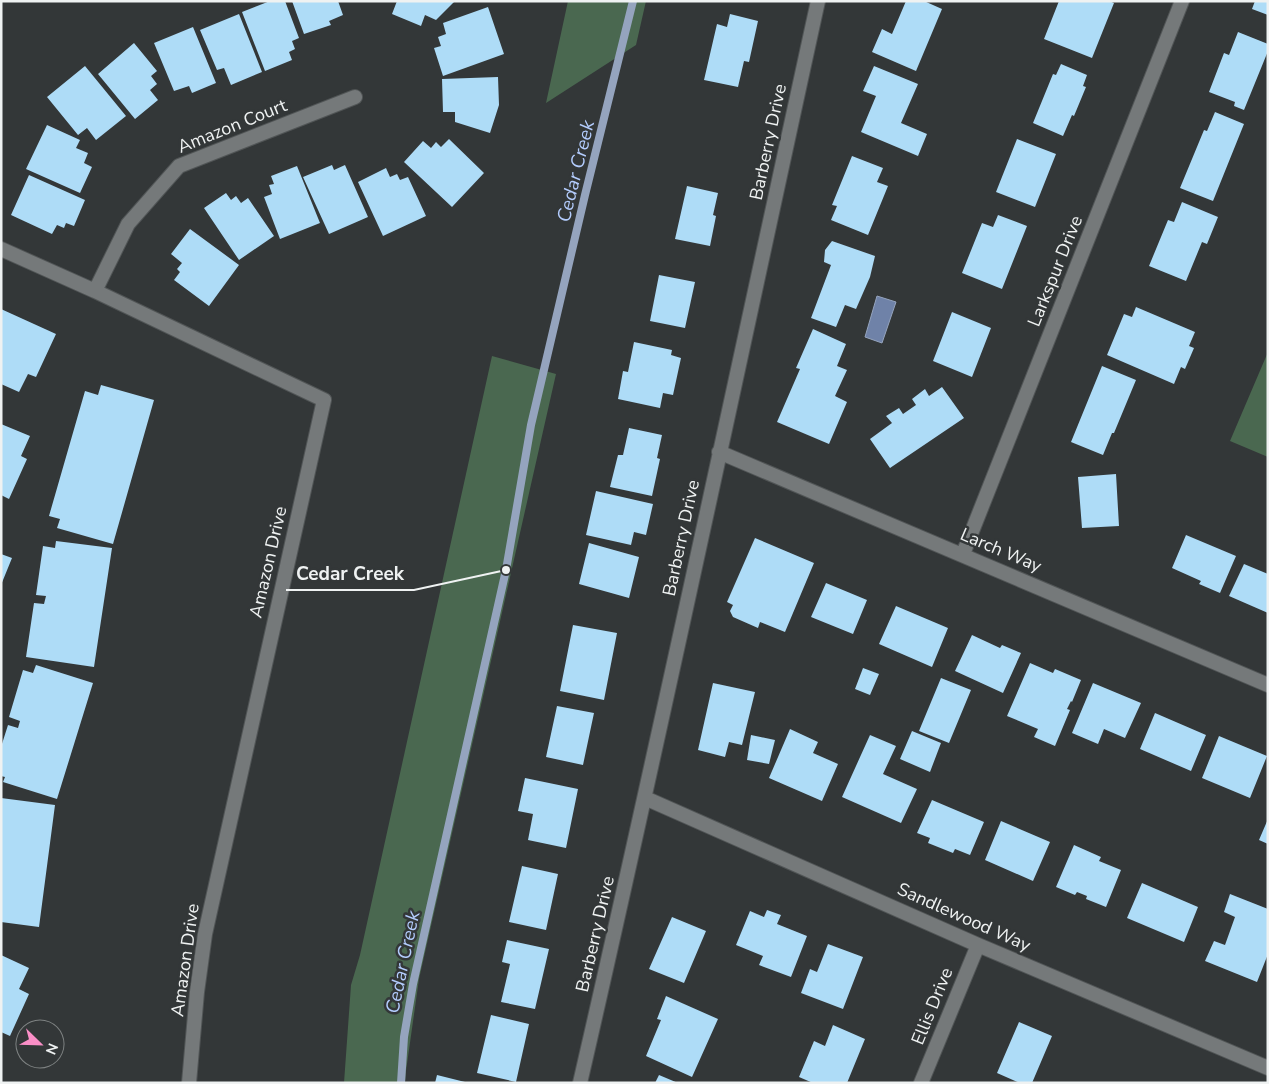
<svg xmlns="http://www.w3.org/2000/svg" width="1269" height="1084" font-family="'Nunito Sans',sans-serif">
  <rect width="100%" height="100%" fill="#333738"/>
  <path fill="#4a6850" d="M 568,1 L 646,1 L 636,45 L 546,103 Z
    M 1268,352 L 1268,457 L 1230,441 Z
    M 492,356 L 556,374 L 419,979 L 406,1071 L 405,1083 L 344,1083 L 351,985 L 360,955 Z"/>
  <path fill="#6f82a8" stroke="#95a4be" d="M 877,296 L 896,302 L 882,343 L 865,337 Z"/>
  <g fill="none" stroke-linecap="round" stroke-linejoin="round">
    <path stroke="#95a4be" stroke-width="8" d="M 401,1083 L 404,1037 L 413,984 L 506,570 L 531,425 L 585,195 L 633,1"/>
  </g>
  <path fill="#aedcf7" d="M 270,1 L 285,1 L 299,38 L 292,41 L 295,49 L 289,52 L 292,60 L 265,71 L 242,12 Z
    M 292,1 L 338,1 L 343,15 L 329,21 L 331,25 L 304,34 Z
    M 397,1 L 455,1 L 436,20 L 425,15 L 421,26 L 392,14 Z
    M 906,1 L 924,1 L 942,9 L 916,71 L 872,52 L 882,29 L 892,34 Z
    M 1059,1 L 1109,1 L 1114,3 L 1092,58 L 1044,39 Z
    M 1255,1 L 1268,1 L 1268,15 L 1252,9 Z
    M 488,7 L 504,54 L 443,76 L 434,48 L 441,46 L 438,37 L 446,34 L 443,23 Z
    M 239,14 L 262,72 L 231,85 L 224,68 L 217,70 L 200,30 Z
    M 730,14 L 758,21 L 749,62 L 744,61 L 738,87 L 704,80 L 717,24 L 727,27 Z
    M 193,27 L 216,83 L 192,93 L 189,86 L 174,91 L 154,43 Z
    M 1238,32 L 1268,44 L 1268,51 L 1244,110 L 1234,106 L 1235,102 L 1209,92 L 1224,53 L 1229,55 Z
    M 134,43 L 157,71 L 151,76 L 157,84 L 150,90 L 158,100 L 135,119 L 98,74 Z
    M 1061,64 L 1087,75 L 1083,86 L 1086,87 L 1074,116 L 1072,115 L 1063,136 L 1033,123 L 1053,74 L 1056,75 Z
    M 85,66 L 126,116 L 96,140 L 87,128 L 78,135 L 47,97 Z
    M 874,66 L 918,84 L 901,123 L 927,134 L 918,156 L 861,132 L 876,96 L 863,91 Z
    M 498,77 L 499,105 L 490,133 L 455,122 L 455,112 L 443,112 L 442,79 Z
    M 1215,112 L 1244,124 L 1213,201 L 1180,188 L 1204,130 L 1207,131 Z
    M 47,125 L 80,140 L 76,148 L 88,153 L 84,163 L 92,167 L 80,193 L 26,169 Z
    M 449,139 L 484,173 L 452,207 L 404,162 L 423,141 L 431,148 L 436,142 L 441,147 Z
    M 1017,139 L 1056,154 L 1035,207 L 996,192 Z
    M 852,156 L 883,168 L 877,182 L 888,186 L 868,235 L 831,220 L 837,206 L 832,205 Z
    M 332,165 L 334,170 L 345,165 L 368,217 L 329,234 L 303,177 Z
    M 297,166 L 320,223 L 280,239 L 264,197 L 272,194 L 269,185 L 274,184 L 271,176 Z
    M 386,168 L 390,177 L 397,174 L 400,180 L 408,177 L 426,216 L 383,236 L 358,182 Z
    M 29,175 L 85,200 L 74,226 L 66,223 L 64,228 L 57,225 L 52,234 L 11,215 Z
    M 687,186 L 718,193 L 713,215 L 716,216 L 710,246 L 675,239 Z
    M 226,193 L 231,200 L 236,196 L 241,203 L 248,198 L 274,236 L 239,260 L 204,208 Z
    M 1182,202 L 1218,217 L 1207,244 L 1202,242 L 1186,281 L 1149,266 L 1168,220 L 1174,222 Z
    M 998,215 L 1027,226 L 1002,289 L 962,273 L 982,223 L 993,227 Z
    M 190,229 L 239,265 L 209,306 L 174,280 L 180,272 L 177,269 L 182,263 L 171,254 Z
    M 832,241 L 875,256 L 870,277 L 856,309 L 845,305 L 836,327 L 811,318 L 831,265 L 824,262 L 825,250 Z
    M 659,275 L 695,282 L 685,328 L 650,321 Z
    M 1136,307 L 1195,332 L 1189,346 L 1194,348 L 1185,369 L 1181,367 L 1174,384 L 1107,355 L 1124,314 L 1132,317 Z
    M 1,309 L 56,334 L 36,377 L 28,374 L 19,392 L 1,384 Z
    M 952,312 L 991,328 L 972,377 L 933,361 Z
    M 813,329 L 846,344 L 837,366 L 847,370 L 835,396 L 847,402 L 829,444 L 777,422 L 800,369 L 796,368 Z
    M 634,342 L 672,350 L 671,355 L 681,358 L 673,395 L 663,393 L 660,408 L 618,399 L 623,371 L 628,372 Z
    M 1102,366 L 1136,380 L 1114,433 L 1112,433 L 1103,455 L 1071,442 Z
    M 101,385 L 154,400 L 113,544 L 57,528 L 60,519 L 49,516 L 85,391 L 98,395 Z
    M 942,387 L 964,418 L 890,468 L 870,439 L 892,423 L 886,416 L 899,408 L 903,414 L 916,405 L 912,399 L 925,389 L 929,396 Z
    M 1,424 L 30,436 L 21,456 L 27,459 L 9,499 L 1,495 Z
    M 629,428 L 662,435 L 657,458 L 660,459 L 652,496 L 610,487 L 618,455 L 623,455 Z
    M 1116,474 L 1119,526 L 1082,528 L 1078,477 Z
    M 596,491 L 653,504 L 646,535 L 634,532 L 631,545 L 586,535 Z
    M 1186,535 L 1236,556 L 1220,593 L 1199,584 L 1201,581 L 1172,568 Z
    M 755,538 L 814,563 L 785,632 L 760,622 L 758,628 L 733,617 L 730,611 L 733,605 L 727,602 Z
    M 56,541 L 112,548 L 94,667 L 26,657 L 34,603 L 44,604 L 46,596 L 36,595 L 43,546 L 55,548 Z
    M 589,543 L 639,557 L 629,598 L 579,584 Z
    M 1,554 L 12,558 L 1,585 Z
    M 1244,564 L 1268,574 L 1268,613 L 1229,596 Z
    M 826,583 L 867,600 L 853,634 L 811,617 Z
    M 896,606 L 948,628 L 932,667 L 879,644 Z
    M 573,625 L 617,633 L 604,700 L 560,691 Z
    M 972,635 L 1000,648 L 1002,645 L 1021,653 L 1003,693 L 955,671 Z
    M 1030,663 L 1053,673 L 1055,669 L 1081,680 L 1072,702 L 1071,701 L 1067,709 L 1070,710 L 1055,746 L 1034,737 L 1038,729 L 1007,716 Z
    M 36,665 L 93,683 L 57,799 L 3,782 L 5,777 L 1,776 L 1,747 L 8,725 L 18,728 L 20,721 L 9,717 L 23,670 L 33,673 Z
    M 863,668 L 879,674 L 870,695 L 855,689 Z
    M 941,678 L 971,690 L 949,743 L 919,731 Z
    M 713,683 L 755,692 L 742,745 L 729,742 L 725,757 L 698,750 Z
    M 1093,683 L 1141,703 L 1125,738 L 1104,729 L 1098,744 L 1072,733 Z
    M 557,706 L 594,713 L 583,765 L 546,757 Z
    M 1155,713 L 1206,735 L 1191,771 L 1140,749 Z
    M 790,729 L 818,742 L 813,753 L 838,764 L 822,801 L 769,778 Z
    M 912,731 L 941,743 L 930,772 L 900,759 Z
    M 751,735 L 775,740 L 769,764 L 747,760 Z
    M 870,735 L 896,746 L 883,774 L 917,789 L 901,823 L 842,797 Z
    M 1219,736 L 1267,756 L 1250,798 L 1202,778 Z
    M 525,778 L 578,789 L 566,848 L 528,840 L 533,814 L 518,811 Z
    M 1,798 L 55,805 L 39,927 L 1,922 Z
    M 932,800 L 984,822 L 970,855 L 955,849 L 953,853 L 928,843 L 930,838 L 917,833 Z
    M 1268,819 L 1268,844 L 1259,840 Z
    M 1001,821 L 1050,842 L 1033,881 L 985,860 Z
    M 1074,845 L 1101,857 L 1099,861 L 1121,870 L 1106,907 L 1086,899 L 1087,896 L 1077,892 L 1075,895 L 1056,887 Z
    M 522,866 L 558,874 L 546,930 L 509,922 Z
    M 1142,883 L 1198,907 L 1184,942 L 1127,918 Z
    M 1230,894 L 1268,909 L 1268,954 L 1257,982 L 1205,961 L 1214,941 L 1225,945 L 1235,917 L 1224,912 Z
    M 767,910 L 781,915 L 777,924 L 807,936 L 791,977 L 759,965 L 763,956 L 736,945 L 750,911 L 764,917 Z
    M 672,917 L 706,931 L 684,983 L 649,969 Z
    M 507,940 L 549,949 L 535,1009 L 501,1002 L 510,964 L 502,962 Z
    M 828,944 L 863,957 L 843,1009 L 801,993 L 810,969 L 817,972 Z
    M 1,955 L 29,968 L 19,989 L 29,994 L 10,1036 L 1,1032 Z
    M 666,996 L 718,1019 L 692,1077 L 646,1056 L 661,1020 L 657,1019 Z
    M 491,1015 L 529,1024 L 516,1082 L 477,1073 Z
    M 1019,1022 L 1052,1036 L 1032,1083 L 1020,1083 L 997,1073 Z
    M 833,1025 L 865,1039 L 847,1083 L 813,1083 L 799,1077 L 814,1041 L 825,1046 Z
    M 437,1075 L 465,1082 L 465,1083 L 435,1083 Z
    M 659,1075 L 678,1083 L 655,1083 Z"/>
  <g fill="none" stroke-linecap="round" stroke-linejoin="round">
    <defs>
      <path id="minor" d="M 1,249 L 95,291 L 324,400 L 205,934 L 197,992 L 189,1083
        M 95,291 L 128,224 L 179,166 L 355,97
        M 719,452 L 1268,685
        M 963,554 L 1182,1
        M 645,798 L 978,945 L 1268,1068
        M 580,1083 C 663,723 739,362 818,1
        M 921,1083 L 978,945"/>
    </defs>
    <use href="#minor" stroke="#515556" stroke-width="16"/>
    <use href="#minor" stroke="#75797a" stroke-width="14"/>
  </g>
  <g text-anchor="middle" stroke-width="5" stroke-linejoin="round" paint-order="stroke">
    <g font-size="18" fill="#eff2f2" stroke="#333738">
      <text transform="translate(232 126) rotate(-22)" y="6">Amazon Court</text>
      <text transform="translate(768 142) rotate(-78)" y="6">Barberry Drive</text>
      <text transform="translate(1055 271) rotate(-68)" y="6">Larkspur Drive</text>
      <text transform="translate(681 538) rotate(-78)" y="6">Barberry Drive</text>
      <text transform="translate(1001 550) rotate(23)" y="6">Larch Way</text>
      <text transform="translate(268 562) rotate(-77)" y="6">Amazon Drive</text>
      <text transform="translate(964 917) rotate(24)" y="6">Sandlewood Way</text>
      <text transform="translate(595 934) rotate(-77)" y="6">Barberry Drive</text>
      <text transform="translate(185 960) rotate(-82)" y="6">Amazon Drive</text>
      <text transform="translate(932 1006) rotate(-68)" y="6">Ellis Drive</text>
    </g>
    <g font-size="19" font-style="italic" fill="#b3ccfd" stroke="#333738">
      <text transform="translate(575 171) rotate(-76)" y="7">Cedar Creek</text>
      <text transform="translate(402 962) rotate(-78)" y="7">Cedar Creek</text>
    </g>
  </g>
  <path fill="none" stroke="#eff2f2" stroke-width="2" d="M506 570L414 590H286"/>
  <circle fill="#eff2f2" stroke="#333738" stroke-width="2" cx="506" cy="570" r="5"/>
  <g font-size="19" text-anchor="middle" font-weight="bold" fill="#eff2f2" stroke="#333738" stroke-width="5" stroke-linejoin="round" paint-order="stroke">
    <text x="350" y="580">Cedar Creek</text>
  </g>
  <rect width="1269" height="1084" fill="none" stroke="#eff2f2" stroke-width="5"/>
  <g transform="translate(40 1044) rotate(113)"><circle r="24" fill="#333738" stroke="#7e8282"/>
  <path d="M0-4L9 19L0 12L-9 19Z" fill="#fa8fc7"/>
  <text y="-8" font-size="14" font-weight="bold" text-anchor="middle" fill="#eff2f2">N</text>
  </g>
</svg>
